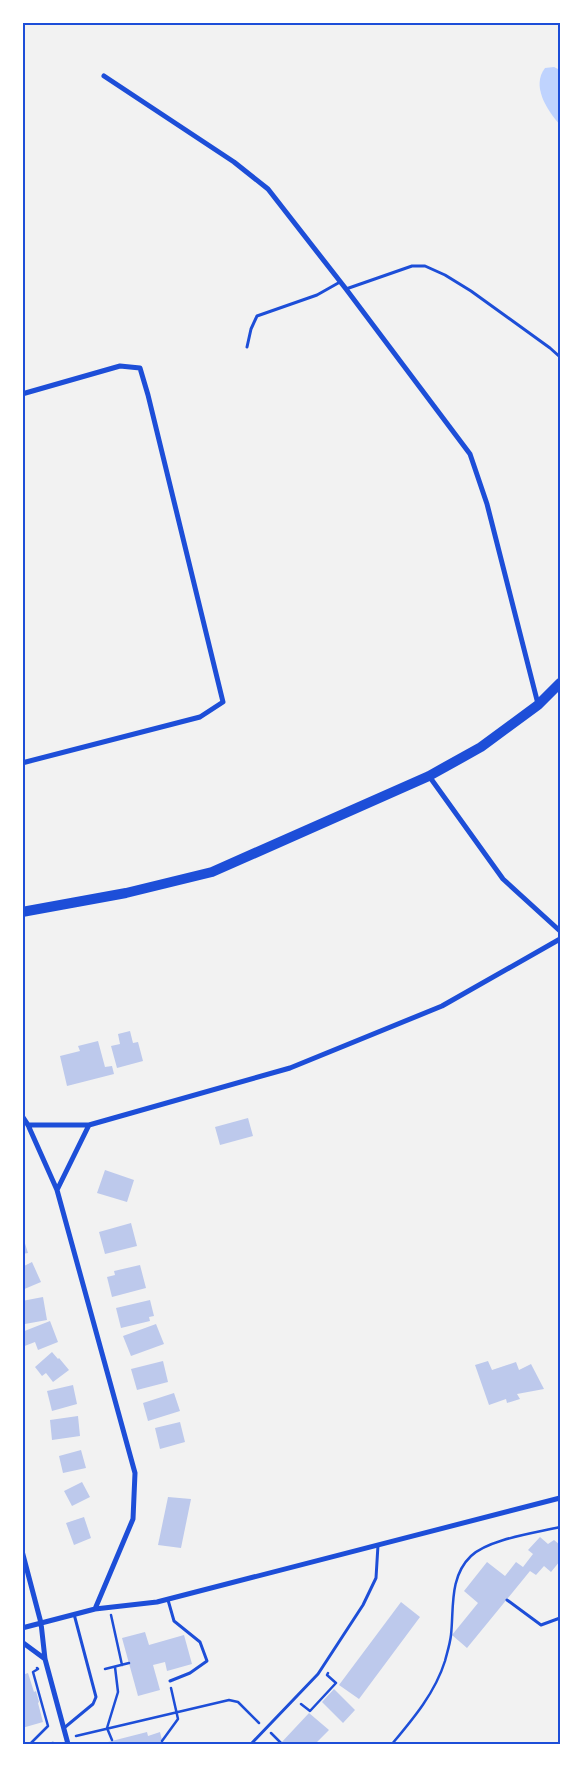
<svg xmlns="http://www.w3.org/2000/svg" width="583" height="1767" font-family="Helvetica,sans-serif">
  <rect width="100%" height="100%" fill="#f2f2f2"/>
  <path fill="#bfd3fe" d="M 554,67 L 560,70 L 560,125 C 547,110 531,86 545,68 Z"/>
  <path fill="#bdc9ec" d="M 130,1031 L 133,1043 L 138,1042 L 143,1061 L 117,1068 L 111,1046 L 120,1044 L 118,1034 Z
    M 98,1041 L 105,1067 L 112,1066 L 114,1074 L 67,1086 L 60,1056 L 80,1051 L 78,1046 Z
    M 248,1118 L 253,1136 L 220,1145 L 215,1127 Z
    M 105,1170 L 134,1180 L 127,1202 L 97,1193 Z
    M 131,1223 L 137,1246 L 105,1254 L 99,1232 Z
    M 22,1234 L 28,1253 L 22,1254 Z
    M 32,1262 L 41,1282 L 22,1290 L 22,1267 Z
    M 140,1265 L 146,1288 L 112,1297 L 107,1277 L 115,1275 L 114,1271 Z
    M 43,1297 L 47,1320 L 25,1324 L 22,1301 Z
    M 150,1300 L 154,1316 L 149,1317 L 150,1321 L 121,1328 L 116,1308 Z
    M 50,1321 L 58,1342 L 38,1350 L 35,1342 L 22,1347 L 22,1332 Z
    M 156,1324 L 164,1344 L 131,1356 L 123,1336 Z
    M 52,1352 L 58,1359 L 59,1358 L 69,1370 L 53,1382 L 46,1373 L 42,1376 L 35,1367 Z
    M 163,1361 L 168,1382 L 137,1390 L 131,1369 Z
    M 488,1361 L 492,1370 L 516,1362 L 519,1370 L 531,1364 L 544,1389 L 517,1394 L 520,1399 L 507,1403 L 506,1399 L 489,1405 L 475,1365 Z
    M 73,1385 L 77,1404 L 52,1411 L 47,1391 Z
    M 174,1393 L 180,1411 L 148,1421 L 143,1403 Z
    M 78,1416 L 80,1436 L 52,1440 L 50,1420 Z
    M 180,1422 L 185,1442 L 160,1449 L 155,1428 Z
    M 81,1450 L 86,1468 L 63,1473 L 59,1456 Z
    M 82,1482 L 90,1497 L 72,1506 L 64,1491 Z
    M 168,1497 L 191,1499 L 181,1548 L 158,1545 Z
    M 84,1517 L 91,1538 L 74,1545 L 66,1523 Z
    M 540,1537 L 548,1544 L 554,1540 L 560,1545 L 560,1561 L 551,1572 L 544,1566 L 536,1575 L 530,1571 L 467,1648 L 452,1635 L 478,1603 L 464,1591 L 487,1562 L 505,1576 L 516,1562 L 523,1567 L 533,1554 L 528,1550 Z
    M 401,1602 L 420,1617 L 359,1699 L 339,1685 Z
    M 145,1632 L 149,1645 L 184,1635 L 192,1664 L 167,1671 L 165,1662 L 153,1665 L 160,1690 L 138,1696 L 122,1638 Z
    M 28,1673 L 34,1692 L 36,1691 L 39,1702 L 38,1703 L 43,1722 L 22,1728 L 22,1675 Z
    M 334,1689 L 355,1710 L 343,1723 L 322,1702 Z
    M 309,1713 L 329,1730 L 315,1744 L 280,1744 Z
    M 147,1732 L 148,1736 L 160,1732 L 163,1744 L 100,1744 Z"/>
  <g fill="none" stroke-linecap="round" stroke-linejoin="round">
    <path stroke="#1d4ed8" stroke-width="2.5" d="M 111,1615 L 122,1665
      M 105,1669 L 129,1663
      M 301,1704 L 310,1711 L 336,1683 L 327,1675 L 328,1673
      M 271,1733 L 281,1743
      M 76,1736 L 229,1700 L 238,1702 L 259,1723
      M 112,1740 L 107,1728 L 118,1692 L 115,1667
      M 162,1741 L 178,1719 L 171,1688
      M 30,1744 L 48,1726 L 33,1672 L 38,1669 L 37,1668
      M 47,1744 L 53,1743
      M 392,1744 C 413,1719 435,1693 445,1661 C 447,1653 450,1644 451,1635 C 454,1608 449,1577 471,1556 C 489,1539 535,1533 560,1527"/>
    <path stroke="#1d4ed8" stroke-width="3" d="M 346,289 L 412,266 L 425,266 L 445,275 L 471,291 L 550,348 L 560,357
      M 247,347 L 251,329 L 257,316 L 317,295 L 340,282
      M 168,1600 L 174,1621 L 200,1642 L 207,1661 L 190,1673 L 170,1681
      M 507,1600 L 541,1625 L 560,1618
      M 64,1728 L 93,1704 L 96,1697 L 74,1614
      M 251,1744 L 318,1674 L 363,1605 L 376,1578 L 378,1545"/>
    <path stroke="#1d4ed8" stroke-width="5" d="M 104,76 L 234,162 L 268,189 L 346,289 L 470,454 L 487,504 L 538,704
      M 22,394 L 120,366 L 140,368 L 148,395 L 223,702 L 200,717 L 22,763
      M 429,776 L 503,879 L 560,931
      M 22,1116 L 28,1125 L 57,1190 L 135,1473 L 133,1519 L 95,1609
      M 28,1125 L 89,1125 L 290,1068 L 442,1006 L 560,939
      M 57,1190 L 89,1125
      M 22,1551 L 41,1623 L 45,1659 L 68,1744
      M 22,1628 L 95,1609 L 157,1602 L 560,1498
      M 22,1642 L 45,1659"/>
    <path stroke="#1d4ed8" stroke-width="10" d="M 22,912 L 126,893 L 212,872 L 429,776 L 481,747 L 538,705 L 560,683"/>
  </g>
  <rect width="583" height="1767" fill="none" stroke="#ffffff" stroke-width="48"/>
  <rect x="24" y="24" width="535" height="1719" fill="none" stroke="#1d4ed8" stroke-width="2"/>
</svg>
